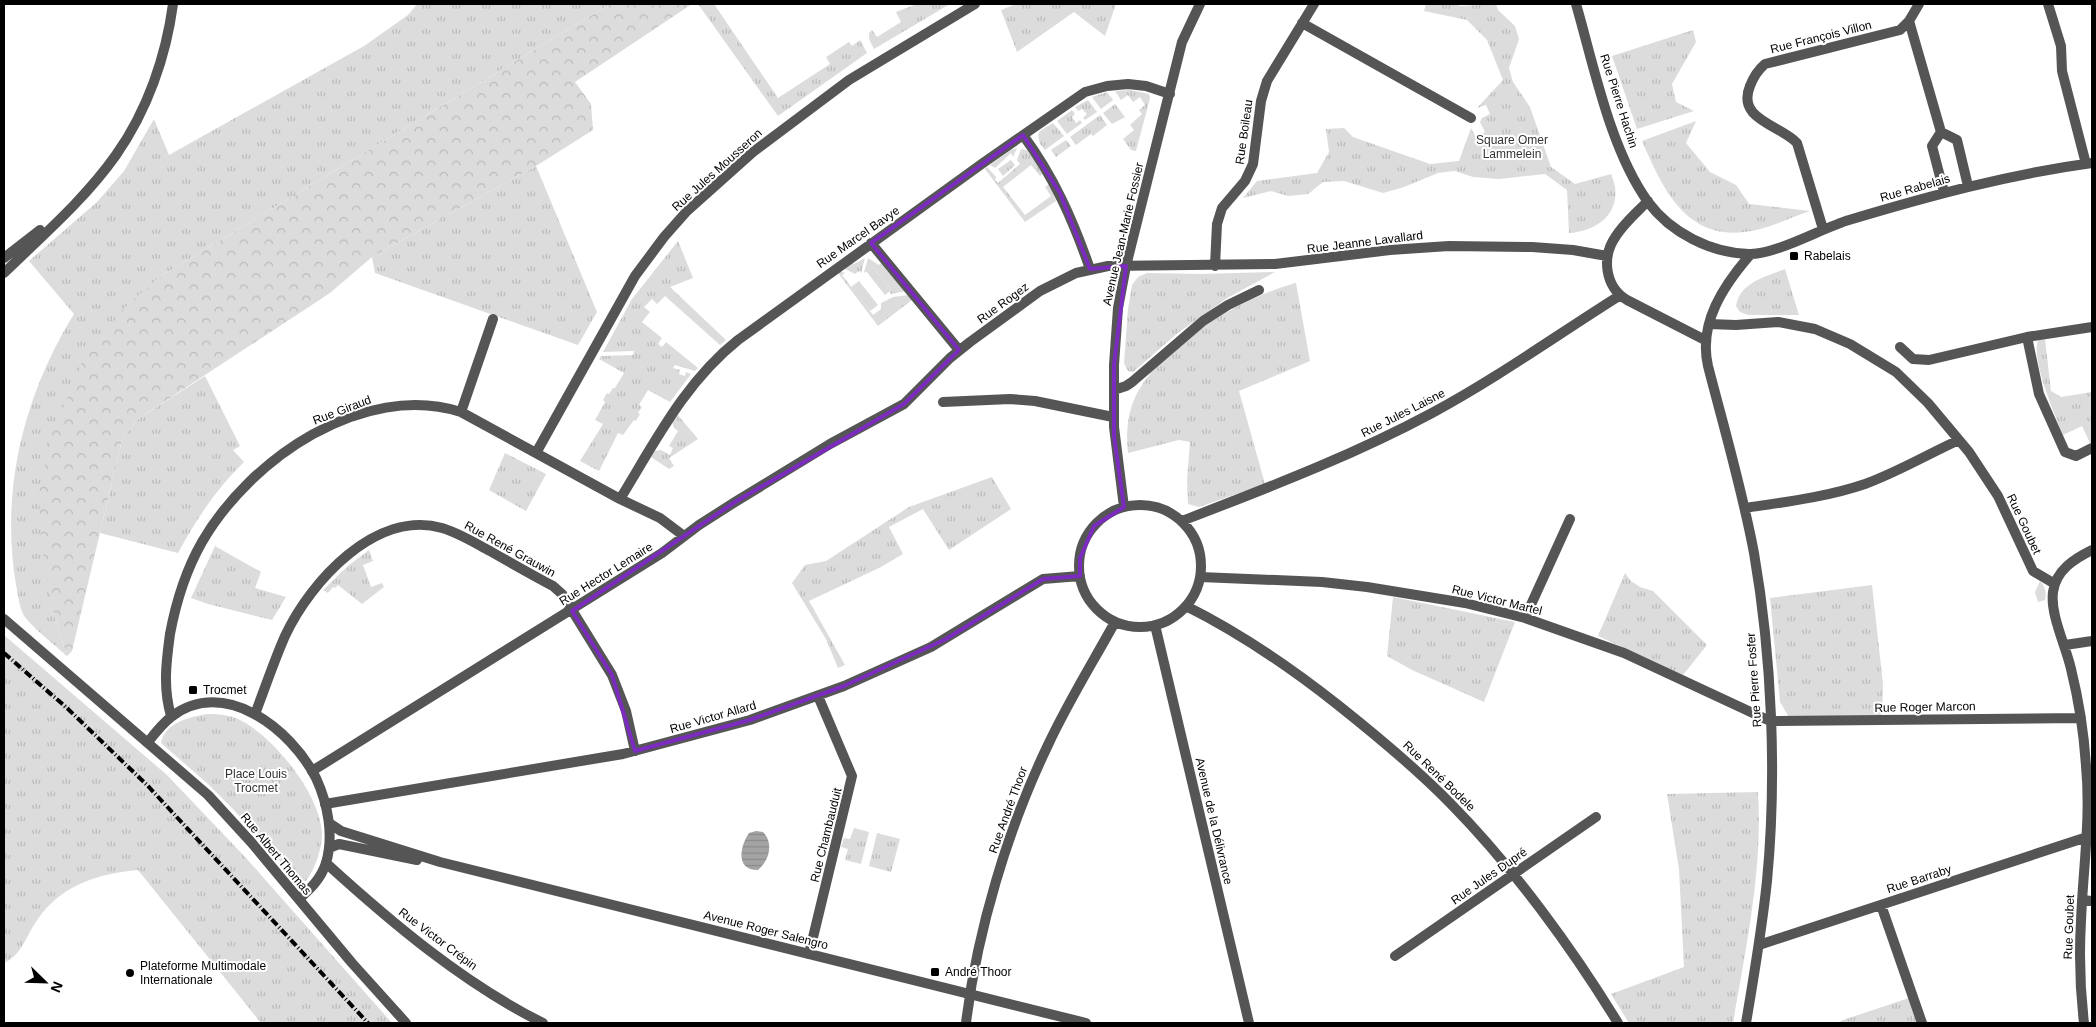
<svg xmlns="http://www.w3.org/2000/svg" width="2096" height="1027" font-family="Helvetica,sans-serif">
  <defs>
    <pattern id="grass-tufts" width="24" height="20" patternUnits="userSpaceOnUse" patternTransform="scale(1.25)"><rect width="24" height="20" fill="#dcdcdc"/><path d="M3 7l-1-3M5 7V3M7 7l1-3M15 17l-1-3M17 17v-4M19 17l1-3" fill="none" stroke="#bbb"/></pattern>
    <pattern id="forest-crowns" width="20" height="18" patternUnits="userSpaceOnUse" patternTransform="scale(1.25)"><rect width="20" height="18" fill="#dcdcdc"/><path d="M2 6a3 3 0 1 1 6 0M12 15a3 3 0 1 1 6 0" fill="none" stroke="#bbb"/></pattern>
    <pattern id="water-rules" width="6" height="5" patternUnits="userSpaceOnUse" patternTransform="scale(1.25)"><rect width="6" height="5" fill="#a3a3a3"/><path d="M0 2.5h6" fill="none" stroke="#8b8b8b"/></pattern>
  </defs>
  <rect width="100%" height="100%" fill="#fff"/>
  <path fill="url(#grass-tufts)" d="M 417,4 L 610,4 L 158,278 L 55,618 L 67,656 C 58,648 27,623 23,614 C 19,605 18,594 16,585 C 0,490 24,395 74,314 L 29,261 L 97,202 L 124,171 L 154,119 L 169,155 L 364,46 L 408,15 Z
    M 698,4 L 714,4 L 778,98 L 830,64 L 826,57 L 849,42 L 852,46 L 860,40 L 867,53 L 778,116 Z
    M 917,4 L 950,4 L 874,49 L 869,39 L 869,33 L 872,30 L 877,37 L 901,22 L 896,12 Z
    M 1016,4 L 1116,4 L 1105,36 L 1074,12 L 1017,52 L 1001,10 Z
    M 1426,4 L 1452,4 L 1461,6 L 1496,4 L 1498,10 L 1515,26 L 1519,39 L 1509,68 L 1513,82 L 1530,107 L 1551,167 L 1575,184 L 1611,174 C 1626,208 1601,231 1569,233 L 1567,190 L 1545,174 L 1499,179 L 1473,177 L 1455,171 L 1446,172 L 1438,173 L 1404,187 L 1383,193 L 1344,181 L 1323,182 L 1308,194 L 1288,196 L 1271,191 L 1243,198 L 1257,181 L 1317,173 L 1329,152 L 1326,129 L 1344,128 L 1353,137 L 1430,164 L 1459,161 L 1471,128 L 1475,136 L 1485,132 L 1480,122 L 1482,118 L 1490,114 L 1486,105 L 1477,108 L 1503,80 L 1487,40 L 1467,20 L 1424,11 Z
    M 1693,30 L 1696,42 L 1672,84 L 1676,102 L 1694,111 L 1637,129 L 1612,56 Z
    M 1130,90 L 1149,94 L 1150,98 L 1136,151 L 1131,150 L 1123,139 L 1134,130 L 1130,125 L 1142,114 L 1139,110 L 1145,105 L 1140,97 L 1133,102 L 1128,95 L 1121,100 L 1115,91 Z
    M 1107,92 L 1113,100 L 1101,109 L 1092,97 Z
    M 1088,100 L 1097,112 L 1085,120 L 1083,118 L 1087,114 L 1082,109 L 1078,111 L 1075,107 Z
    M 1115,104 L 1125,117 L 1112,124 L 1103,113 Z
    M 1072,110 L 1075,114 L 1072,117 L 1076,123 L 1080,120 L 1082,123 L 1067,134 L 1057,121 Z
    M 1100,115 L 1107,125 L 1093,136 L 1091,134 L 1076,145 L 1070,137 Z
    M 1696,121 L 1686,143 L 1710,172 L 1736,185 L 1749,204 L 1810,211 C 1789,218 1766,230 1744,232 C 1685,239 1662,187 1642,141 Z
    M 1053,123 L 1064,136 L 1045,150 L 1040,144 L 1038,135 L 1040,131 Z
    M 1066,140 L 1071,146 L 1056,157 L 1051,150 Z
    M 1017,148 L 1013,157 L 1011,153 L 995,168 L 990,165 L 1011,150 Z
    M 1021,149 L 1030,151 L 1043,174 L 1040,176 L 1031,165 L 1003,187 L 1025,215 L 1051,196 L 1045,187 L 1049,184 L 1056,201 L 1025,222 L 985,169 L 987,167 L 996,177 L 995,180 L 998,183 L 1020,164 L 1017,160 Z
    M 1011,160 L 1015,165 L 1003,176 L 998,169 Z
    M 536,166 L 597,312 L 578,345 L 375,273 L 372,257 Z
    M 678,241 L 693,278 L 670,287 L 726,340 L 720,345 L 665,296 L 657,304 L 652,299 L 644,307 L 650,312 L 642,322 L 662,338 L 658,344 L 662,347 L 666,342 L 698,368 L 695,371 L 675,365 L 673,368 L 680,370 L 679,374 L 685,376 L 686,372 L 691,374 L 670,402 L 648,390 L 639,405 L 642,407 L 638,413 L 640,414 L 636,421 L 634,420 L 623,435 L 618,433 L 599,471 L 580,461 L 603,424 L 595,420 L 605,402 L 603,400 L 607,393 L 609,394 L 613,388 L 615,388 L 624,373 L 599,359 L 601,356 L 633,355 L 634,351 L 603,352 L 632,299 Z
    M 865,258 L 861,273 L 859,271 L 855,274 L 843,268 L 851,262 L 854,264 Z
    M 868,258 L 879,265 L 881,263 L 906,291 L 891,294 L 889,291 L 891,290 L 873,267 L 864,273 Z
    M 1785,269 L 1799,315 L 1748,315 L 1740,312 L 1736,306 C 1740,282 1765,277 1785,269 Z
    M 840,271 L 845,273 L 842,275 L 873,315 L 881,309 L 881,303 L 893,297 L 909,295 L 912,300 L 878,326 L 838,273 Z
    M 1275,272 L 1229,297 L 1179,332 L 1133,372 L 1128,371 L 1124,363 L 1128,309 L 1132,285 L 1138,277 L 1147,273 L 1201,274 Z
    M 1296,283 L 1310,361 L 1239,391 L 1265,484 L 1199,507 L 1188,504 L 1187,480 L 1190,442 L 1179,440 L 1128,453 C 1126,436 1127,416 1134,400 C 1157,347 1242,297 1296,283 Z
    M 2045,339 L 2051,391 L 2061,397 L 2092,392 L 2092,442 L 2090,443 L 2082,426 L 2063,435 C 2055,415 2031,360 2038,340 Z
    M 205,376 L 240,446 L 233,450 L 244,462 C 216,489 196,520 178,553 L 100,533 L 122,440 L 138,419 Z
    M 677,414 L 698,439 L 669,458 L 674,466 L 669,469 L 651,457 L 655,451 L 661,450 L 670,455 L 673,448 L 669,446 L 678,431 L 674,428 L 672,422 Z
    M 505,453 L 546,474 L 526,511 L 489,490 Z
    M 992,477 L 1011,509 L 949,550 L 923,509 L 889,527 L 903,554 L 881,567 L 809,601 L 845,665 L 838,668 L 826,639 L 792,583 L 805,565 L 826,561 L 909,507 Z
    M 215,546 L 261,572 L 255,588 L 286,597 L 272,620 L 208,604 L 191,598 Z
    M 369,550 L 373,561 L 363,565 L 371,587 L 382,583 L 384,587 L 362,604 L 338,585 L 335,588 L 333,587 L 328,593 L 323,590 L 349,565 Z
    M 1625,573 L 1631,581 L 1640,587 L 1653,591 L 1707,645 L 1683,675 L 1598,636 Z
    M 2040,581 C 2045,586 2047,593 2045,600 L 2038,602 L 2035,592 Z
    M 1872,585 L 1883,684 L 1882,717 L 1789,717 L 1780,702 L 1770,598 Z
    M 1393,597 L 1515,622 L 1484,702 L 1412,670 L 1387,656 Z
    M 4,635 L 167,775 L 246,858 L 392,1023 L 261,1023 L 138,870 C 95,874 58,886 34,925 C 25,939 21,955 4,963 Z
    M 208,714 C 218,714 229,715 238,719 C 273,735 321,795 322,834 C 322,849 315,869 306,881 L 297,880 L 233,809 L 209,785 L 161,743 C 165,722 190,717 208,714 Z
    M 1758,792 C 1763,869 1746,947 1733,1023 L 1629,1023 L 1611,994 L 1684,967 L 1679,869 L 1667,794 Z
    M 854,828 L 869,832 L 861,864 L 845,860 L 848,849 L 841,847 L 844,838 L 850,839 Z
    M 877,833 L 900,839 L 891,872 L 869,866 Z
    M 1909,998 L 1918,1023 L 1838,1023 L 1843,1020 Z"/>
  <path fill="url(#forest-crowns)" d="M 610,4 L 692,4 L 575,82 L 591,104 L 593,130 L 536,166 L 372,257 L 330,293 L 138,419 L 122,440 L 72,651 L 67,656 L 55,618 L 41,543 L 39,492 L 52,434 L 82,363 L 122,310 L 158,278 Z"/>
  <path fill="#dcdcdc" d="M 873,267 L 891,290 L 885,295 L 866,271 Z
    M 859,281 L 878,305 L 870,311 L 851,287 Z"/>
  <path fill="url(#water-rules)" d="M 756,831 L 763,832 C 774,843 769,861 758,870 C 735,870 740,846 749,833 Z"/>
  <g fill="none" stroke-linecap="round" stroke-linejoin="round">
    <path stroke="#555" stroke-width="10" d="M 1576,4 C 1594,66 1610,149 1648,202 C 1671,233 1711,253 1749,254 C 1775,255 1822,228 1849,220 C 1929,196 2010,174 2092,163
      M 2048,4 L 2061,46 L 2062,71 L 2086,164
      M 1909,21 L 1941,132
      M 1302,23 L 1471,118
      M 1023,135 C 1054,177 1073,220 1090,269
      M 1944,192 L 1932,146 L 1941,132 L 1957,140 L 1968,186
      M 1648,201 C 1637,212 1624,223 1616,236 C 1601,257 1605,287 1627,300 L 1705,340
      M 1823,229 L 1797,143 C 1781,125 1736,120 1750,86 C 1753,78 1758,70 1765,64 L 1900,30 L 1909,21 L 1919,4
      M 871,243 L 959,350
      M 1215,266 L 1217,224 L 1222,208 L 1245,181 L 1253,164 L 1261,101 L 1267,81 L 1314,4
      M 1709,324 L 1736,325 L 1778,322 L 1815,329 L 1850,344 L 1896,372 L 1928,403 L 1969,452 L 1998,496 L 2033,571 L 2055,584
      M 2027,337 L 2039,394 L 2065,452 L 2076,456 L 2092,448
      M 1900,347 L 1913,359 L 1929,360 L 2027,337 L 2092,327
      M 1114,390 L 1126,386 L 1132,382 L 1203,321 L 1228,305 L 1259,290
      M 943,402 L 1010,399 L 1035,401 L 1113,417
      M 461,412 L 493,319
      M 536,453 L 635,276 L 664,237 L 687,211 L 753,152 L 849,80 L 975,4
      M 620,499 C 655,442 685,382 738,340 L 983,163 L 1085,92 L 1107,86 L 1128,84 L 1146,86 L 1170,94
      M1079 566a61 61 0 1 1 122 0a61 61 0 1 1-122 0Z
      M 1124,507 L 1114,427 L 1114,365 L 1118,308 L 1126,266 L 1182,42 L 1200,4
      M 1745,508 C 1785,502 1827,497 1865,484 C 1898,472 1928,454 1959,440
      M 1182,521 C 1267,488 1352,456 1432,413 C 1497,378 1557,335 1619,296
      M 1200,577 L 1322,582 L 1367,587 L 1465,603 L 1525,618 L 1624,653 L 1770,721 L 2081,718
      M 1186,606 C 1240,633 1290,667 1338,705 C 1377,736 1416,768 1451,804 C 1513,867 1572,948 1618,1023
      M 1525,618 L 1570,519
      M 1155,625 L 1249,1023
      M 2065,645 L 2092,641
      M 255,714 C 265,688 274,661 285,636 C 310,582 376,509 442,528 C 459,533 475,543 490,551 C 511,563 532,575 553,586 L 562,594 L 612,675 L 626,711 L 635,751
      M 171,716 C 163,688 166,663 170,634 C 176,602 186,570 202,542 C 250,459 363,381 461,412 L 620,499 L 660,518 L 684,536
      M 312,771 L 662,553 L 699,525 L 735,502 L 830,444 L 904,404 L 950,358 L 970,342 L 1040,291 L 1076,273 L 1108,266 L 1275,264 L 1390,250 L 1449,246 L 1532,247 L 1573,250 L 1607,256
      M 325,804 L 623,754 L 750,720 L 844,686 L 931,647 L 1043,579 L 1080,576
      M 326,863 C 392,923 463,983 543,1023
      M 2082,900 L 2092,901
      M 1881,905 L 1922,1023
      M 1759,945 L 2087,837
      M 809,954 L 852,776 L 818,696
      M 1395,956 L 1596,817
      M 966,1023 C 977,931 1008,828 1048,745 C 1068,702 1093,662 1115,622
      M 1746,1023 C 1754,976 1762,929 1767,881 C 1777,776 1772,657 1754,553 C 1742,489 1724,428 1708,366 C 1698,323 1724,285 1750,255
      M 2084,1023 C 2080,989 2079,955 2081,921 C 2083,869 2091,818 2086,766 C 2084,734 2079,701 2071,669 C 2066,646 2050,615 2053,592 C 2056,570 2074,559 2092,550"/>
    <path stroke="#555" stroke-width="10" d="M 4,258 L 40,230
      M 4,273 C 42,236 85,199 116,155 C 147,111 166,57 173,4
      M 4,619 L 208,795 L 251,842 L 352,963 L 406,1023
      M 148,742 C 155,733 162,724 171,717 C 224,676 291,729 316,778 C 328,804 334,836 326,863 C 321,879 310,889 299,899
      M 329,823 L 341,831 L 440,862 L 1086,1023
      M 329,848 L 339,844 L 417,860"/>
    <path stroke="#000" stroke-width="4" stroke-dasharray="8 2.5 1 2.5" stroke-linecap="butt" d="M 4,653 L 68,709 L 147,785 L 368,1023"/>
  </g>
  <path fill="none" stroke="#7b2cbf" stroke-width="4" stroke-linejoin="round" d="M 1023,135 L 1060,193 L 1090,269 L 1126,266 L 1114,365 L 1114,436 L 1124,507 L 1094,526 L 1080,558 L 1080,576 L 1043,579 L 946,639 L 844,686 L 750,720 L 635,751 L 612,675 L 572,611 L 735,502 L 904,404 L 959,350 L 871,243 Z"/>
  <g fill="#000" stroke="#fff" stroke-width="2">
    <rect x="1789" y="251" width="10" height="10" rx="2.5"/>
    <rect x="188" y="685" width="10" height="10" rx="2.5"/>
    <rect x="930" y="967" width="10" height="10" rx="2.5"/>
    <circle cx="130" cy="973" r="5"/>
  </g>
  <g text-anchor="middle" stroke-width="4" stroke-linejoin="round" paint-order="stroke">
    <g font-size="12" fill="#000" stroke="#fff">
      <text transform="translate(1821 37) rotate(-14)" y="4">Rue François Villon</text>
      <text transform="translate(1619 101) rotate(72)" y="4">Rue Pierre Hachin</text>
      <text transform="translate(1244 132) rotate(-82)" y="4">Rue Boileau</text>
      <text transform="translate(717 170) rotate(-42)" y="4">Rue Jules Mousseron</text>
      <text transform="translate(1915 188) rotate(-16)" y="4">Rue Rabelais</text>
      <text transform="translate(1123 234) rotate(-77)" y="4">Avenue Jean-Marie Fossier</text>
      <text transform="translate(858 237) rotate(-35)" y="4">Rue Marcel Bavye</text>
      <text transform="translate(1365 242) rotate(-7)" y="4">Rue Jeanne Lavallard</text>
      <text transform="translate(1003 303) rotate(-36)" y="4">Rue Rogez</text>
      <text transform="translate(342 410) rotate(-21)" y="4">Rue Giraud</text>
      <text transform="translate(1403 413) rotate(-27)" y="4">Rue Jules Laisne</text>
      <text transform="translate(2024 524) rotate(65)" y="4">Rue Goubet</text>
      <text transform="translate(510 549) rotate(29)" y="4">Rue René Grauwin</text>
      <text transform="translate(606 574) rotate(-32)" y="4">Rue Hector Lemaire</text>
      <text transform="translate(1497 600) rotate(14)" y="4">Rue Victor Martel</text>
      <text transform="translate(1754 680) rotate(-94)" y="4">Rue Pierre Fosfer</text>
      <text transform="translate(1925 707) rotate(-1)" y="4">Rue Roger Marcon</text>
      <text transform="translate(713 717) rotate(-16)" y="4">Rue Victor Allard</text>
      <text transform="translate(1439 776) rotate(44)" y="4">Rue René Bodele</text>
      <text transform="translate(1008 810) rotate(-70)" y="4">Rue André Thoor</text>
      <text transform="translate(1214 821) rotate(77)" y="4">Avenue de la Délivrance</text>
      <text transform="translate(826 835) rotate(-76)" y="4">Rue Chambauduit</text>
      <text transform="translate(276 854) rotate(50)" y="4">Rue Albert Thomas</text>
      <text transform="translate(1489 876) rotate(-35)" y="4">Rue Jules Dupré</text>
      <text transform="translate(1919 879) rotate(-18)" y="4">Rue Barraby</text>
      <text transform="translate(2069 927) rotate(-88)" y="4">Rue Goubet</text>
      <text transform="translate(766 930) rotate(14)" y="4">Avenue Roger Salengro</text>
      <text transform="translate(438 939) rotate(37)" y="4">Rue Victor Crépin</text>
    </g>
    <g font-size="12" fill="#333" stroke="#fff">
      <text x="1512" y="144">Square Omer<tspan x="1512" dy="14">Lammelein</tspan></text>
      <text x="256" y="778">Place Louis<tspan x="256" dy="14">Trocmet</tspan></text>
    </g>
    <g font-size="12" fill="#000" stroke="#fff" text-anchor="start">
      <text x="1804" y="260">Rabelais</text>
      <text x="203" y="694">Trocmet</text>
      <text x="140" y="970">Plateforme Multimodale<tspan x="140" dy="14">Internationale</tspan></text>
      <text x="945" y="976">André Thoor</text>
    </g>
  </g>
  <rect width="2096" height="1027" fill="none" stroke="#000000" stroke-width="10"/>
  <g transform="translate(45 982) rotate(113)" stroke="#ffffff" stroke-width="4" paint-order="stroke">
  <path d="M0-4L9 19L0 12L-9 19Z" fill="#000000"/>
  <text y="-8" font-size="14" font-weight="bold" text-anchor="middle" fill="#000000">N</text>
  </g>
</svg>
